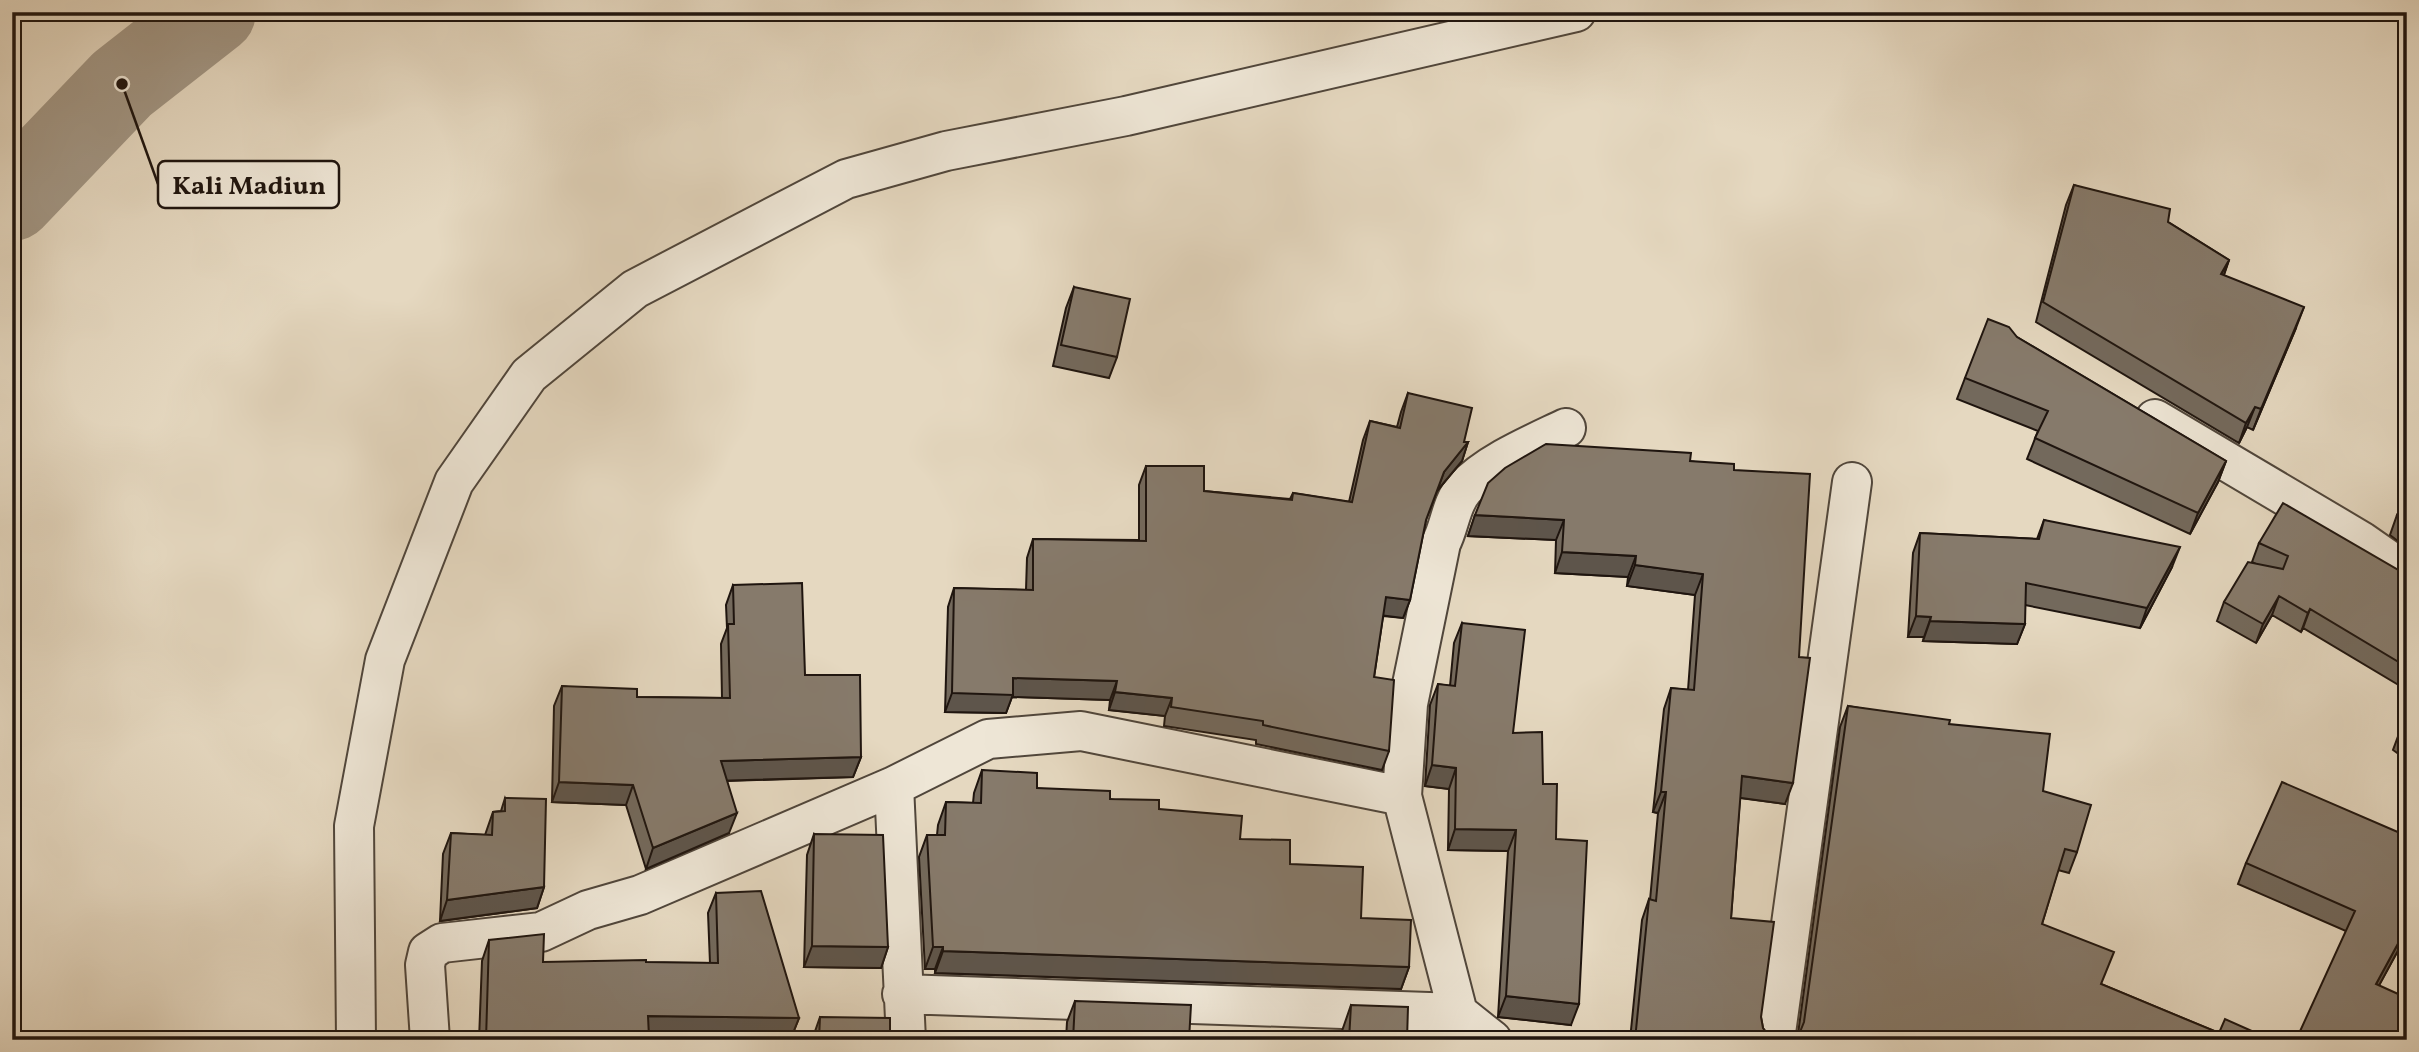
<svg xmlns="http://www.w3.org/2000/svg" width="2419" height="1052" font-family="Vollkorn,serif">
  <rect width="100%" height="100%" fill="#e5d8c0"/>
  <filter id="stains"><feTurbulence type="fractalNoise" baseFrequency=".00286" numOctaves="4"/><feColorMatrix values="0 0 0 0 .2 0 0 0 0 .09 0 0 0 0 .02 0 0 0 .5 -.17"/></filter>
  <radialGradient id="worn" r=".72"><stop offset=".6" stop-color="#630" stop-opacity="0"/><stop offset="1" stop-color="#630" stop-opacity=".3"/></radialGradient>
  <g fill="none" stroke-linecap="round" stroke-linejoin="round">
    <path stroke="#a29684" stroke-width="84" d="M 12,199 L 122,84 L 214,12"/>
    <defs>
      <path id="minor" d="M 2155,419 L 2361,541 L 2407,573
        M 894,786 L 906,1040
        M 1402,796 L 1408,704 L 1441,543 C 1450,526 1451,503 1464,489 C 1487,463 1535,443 1566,428
        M 902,994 L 1458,1013
        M 1458,1013 L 1492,1040
        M 356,1040 L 354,826 L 385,660 L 454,482 L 529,375 L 635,289 L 846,179 L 946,151 L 1126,116 L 1576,12
        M 430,1040 L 425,965 L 428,952 L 442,943 L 541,932 L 588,910 L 640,895 L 894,786 L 988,739 L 1081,731 L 1402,796 L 1458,1013
        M 1775,1040 L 1852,482"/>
    </defs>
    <use href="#minor" stroke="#50463b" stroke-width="42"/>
    <use href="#minor" stroke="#eee6d6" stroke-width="38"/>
  </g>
  <path fill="#73695c" stroke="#1f150f" stroke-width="2" d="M 2074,185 L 2168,222 L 2229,260 L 2224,275 L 2296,328 L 2253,430 L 2247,427 L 2239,443 L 2036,322 L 2066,205 Z
    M 1074,287 L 1117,357 L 1109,378 L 1053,366 L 1066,308 Z
    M 2017,337 L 2226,461 L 2218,482 L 2190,534 L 2027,459 L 2038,431 L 1957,399 L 1965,378 Z
    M 1408,393 L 1464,442 L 1468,442 L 1462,461 L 1437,491 L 1426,520 L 1410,600 L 1403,618 L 1383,616 L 1374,677 L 1389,751 L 1382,770 L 1256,744 L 1256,740 L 1164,726 L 1165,716 L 1109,710 L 1110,700 L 1012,697 L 1006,713 L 945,712 L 948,607 L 954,588 L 1026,590 L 1027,558 L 1033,539 L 1139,540 L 1139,485 L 1146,466 L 1204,491 L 1290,499 L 1293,493 L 1349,502 L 1363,440 L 1370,421 L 1397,427 L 1401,412 Z
    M 1690,461 L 1734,470 L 1785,804 L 1740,798 L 1731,918 L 1761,1017 L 1763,1028 L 1769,1036 L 1777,1040 L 1630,1040 L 1642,920 L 1649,899 L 1650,900 L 1658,813 L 1653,812 L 1664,709 L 1671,688 L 1688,690 L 1695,595 L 1627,586 L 1628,577 L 1555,573 L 1556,540 L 1468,536 L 1475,515 Z
    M 2407,498 L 2407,548 L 2390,535 L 2397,515 Z
    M 2044,520 L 2172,567 L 2140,628 L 2025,605 L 2025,624 L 2017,644 L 1923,641 L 1924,637 L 1908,637 L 1913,553 L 1920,533 L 2037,539 Z
    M 2259,543 L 2407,574 L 2407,690 L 2303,628 L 2301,632 L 2272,615 L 2256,643 L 2217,621 L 2224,602 L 2256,564 L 2252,562 Z
    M 733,585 L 805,675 L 861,757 L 853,777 L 727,781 L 729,833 L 646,869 L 626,805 L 552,802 L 554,706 L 562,686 L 637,697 L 722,698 L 721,644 L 727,628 L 726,605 Z
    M 1462,623 L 1513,733 L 1543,784 L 1556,839 L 1571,1025 L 1498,1017 L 1508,851 L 1448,850 L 1449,789 L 1425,786 L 1430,705 L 1438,684 L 1450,686 L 1454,643 Z
    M 1848,706 L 1949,724 L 2043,791 L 2077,852 L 2069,873 L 2058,870 L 2042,924 L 2101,984 L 2219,1033 L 1791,1039 L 1798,1034 L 1840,727 Z
    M 2407,722 L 2407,760 L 2393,750 L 2400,731 Z
    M 982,770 L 1037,788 L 1110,799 L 1159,809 L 1240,839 L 1290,864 L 1361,918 L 1409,967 L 1401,989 L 935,973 L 935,969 L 925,969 L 919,857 L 927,835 L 937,835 L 938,825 L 946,802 L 973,803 L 974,793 Z
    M 505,798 L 544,887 L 537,908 L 440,921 L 443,854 L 451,833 L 485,835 L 493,812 L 501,811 Z
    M 814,834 L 888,947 L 881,968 L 804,967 L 807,855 Z
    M 2407,836 L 2407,934 L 2379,985 L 2407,1040 L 2346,931 L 2238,884 L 2246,863 Z
    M 716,893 L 799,1018 L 791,1038 L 649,1036 L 648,1040 L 479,1040 L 482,961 L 489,940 L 543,962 L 710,963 L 708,913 Z
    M 1075,1001 L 1189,1040 L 1066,1040 L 1067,1022 Z
    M 1351,1005 L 1407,1040 L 1341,1040 L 1342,1031 Z
    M 820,1017 L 890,1040 L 812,1040 Z"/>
  <path fill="#5e554b" stroke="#1f150f" stroke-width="2" d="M 2229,260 L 2222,280 L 2221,274 Z
    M 2304,307 L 2296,328 L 2253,430 L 2261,409 Z
    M 2255,407 L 2247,427 L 2239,443 L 2246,423 Z
    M 1468,442 L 1462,461 L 1437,491 L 1444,472 Z
    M 2226,461 L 2218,482 L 2190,534 L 2198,513 Z
    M 1475,515 L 1564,520 L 1556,540 L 1468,536 Z
    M 2180,547 L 2172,567 L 2140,628 L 2147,608 Z
    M 1562,552 L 1636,556 L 1628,577 L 1555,573 Z
    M 1635,565 L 1703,574 L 1695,595 L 1627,586 Z
    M 2279,596 L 2272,615 L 2256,643 L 2263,624 Z
    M 1386,597 L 1410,600 L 1403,618 L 1379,615 Z
    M 2310,609 L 2303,628 L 2301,632 L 2308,613 Z
    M 1916,616 L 1931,617 L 1924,637 L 1908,637 Z
    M 1930,621 L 2025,624 L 2017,644 L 1923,641 Z
    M 1013,678 L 1117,681 L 1110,700 L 1012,697 L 1006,713 L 945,712 L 952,693 Z
    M 1115,692 L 1172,698 L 1165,716 L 1109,710 Z
    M 861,757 L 853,777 L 714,781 L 721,761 Z
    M 1432,765 L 1456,768 L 1449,789 L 1425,786 Z
    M 1742,776 L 1793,783 L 1785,804 L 1734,797 Z
    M 559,782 L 633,785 L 626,805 L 552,802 Z
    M 1661,792 L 1666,792 L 1658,813 L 1653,812 Z
    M 737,813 L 729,833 L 646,869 L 653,848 Z
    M 1455,829 L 1516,830 L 1508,851 L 1448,850 Z
    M 544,887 L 537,908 L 440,921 L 447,900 Z
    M 2407,927 L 2407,934 L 2369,1004 L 2376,984 Z
    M 812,946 L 888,947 L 881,968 L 804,967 Z
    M 933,947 L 943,947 L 935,969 L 925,969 Z
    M 943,951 L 1409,967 L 1401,989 L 935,973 Z
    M 1506,996 L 1579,1004 L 1571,1025 L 1498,1017 Z
    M 648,1016 L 799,1018 L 791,1038 L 641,1036 Z
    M 649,1037 L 648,1040 L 524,1040 L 525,1039 Z"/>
  <path fill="#867a6b" stroke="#1f150f" stroke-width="2" d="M 2074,185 L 2170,209 L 2168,222 L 2229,260 L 2221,274 L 2304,307 L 2261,409 L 2255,407 L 2246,423 L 2043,302 Z
    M 1074,287 L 1130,299 L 1117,357 L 1061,345 Z
    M 1988,319 L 2009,327 L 2017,337 L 2226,461 L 2198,513 L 2035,438 L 2048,411 L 1965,378 Z
    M 1408,393 L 1472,408 L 1464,442 L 1468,442 L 1444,472 L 1426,520 L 1410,600 L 1386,597 L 1374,677 L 1394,680 L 1389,751 L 1263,725 L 1263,721 L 1171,707 L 1172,698 L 1115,692 L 1117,681 L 1013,678 L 1013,695 L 952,693 L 954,588 L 1033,590 L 1033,539 L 1146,541 L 1146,466 L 1204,466 L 1204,491 L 1292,500 L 1293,493 L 1352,502 L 1370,421 L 1400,428 Z
    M 1546,444 L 1691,453 L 1690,461 L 1734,464 L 1734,470 L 1810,474 L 1799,657 L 1810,658 L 1793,783 L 1742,776 L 1731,918 L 1774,922 L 1761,1017 L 1763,1028 L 1769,1036 L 1777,1040 L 1635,1040 L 1649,899 L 1656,901 L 1666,792 L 1661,792 L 1671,688 L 1694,690 L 1703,574 L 1635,565 L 1636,556 L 1562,552 L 1564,520 L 1475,515 L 1488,483 L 1505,468 Z
    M 2407,498 L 2407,523 L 2397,515 Z
    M 2283,503 L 2402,572 L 2407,574 L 2407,667 L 2310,609 L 2308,613 L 2279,596 L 2263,624 L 2224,602 L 2248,562 L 2283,569 L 2288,556 L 2259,543 Z
    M 2044,520 L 2180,547 L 2147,608 L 2026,583 L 2025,624 L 1930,621 L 1931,617 L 1916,616 L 1920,533 L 2039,539 Z
    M 802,583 L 805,675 L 860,675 L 861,757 L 721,761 L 737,813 L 653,848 L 633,785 L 559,782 L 562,686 L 637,689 L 637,697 L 730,698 L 728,624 L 734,624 L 733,585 Z
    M 1462,623 L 1525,630 L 1513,733 L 1542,732 L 1543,784 L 1557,784 L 1556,839 L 1587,841 L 1579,1004 L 1506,996 L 1516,830 L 1455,829 L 1456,768 L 1432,765 L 1438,684 L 1455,686 Z
    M 1848,706 L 1950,720 L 1949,724 L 2050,734 L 2043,791 L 2091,805 L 2077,852 L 2065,849 L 2042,924 L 2114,952 L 2101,984 L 2219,1033 L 2225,1019 L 2272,1040 L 1787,1040 L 1791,1039 L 1800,1032 L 1804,1022 Z
    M 2407,722 L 2407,736 L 2400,731 Z
    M 982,770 L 1037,773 L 1037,788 L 1110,791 L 1110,799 L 1159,800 L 1159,809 L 1242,816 L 1240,839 L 1290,840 L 1290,864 L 1363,867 L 1361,918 L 1411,920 L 1409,967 L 943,951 L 943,947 L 933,947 L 927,835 L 945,835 L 946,802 L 981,803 Z
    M 2282,782 L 2407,836 L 2407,927 L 2376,984 L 2407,998 L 2407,1040 L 2296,1040 L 2355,911 L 2246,863 Z
    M 505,798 L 546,799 L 544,887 L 447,900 L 451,833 L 492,835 L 493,812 L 505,811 Z
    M 814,834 L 883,835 L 888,947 L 812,946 Z
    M 761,891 L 799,1018 L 648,1016 L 649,1037 L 486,1040 L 489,940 L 544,934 L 543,962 L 646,960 L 646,962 L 718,963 L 716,893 Z
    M 1075,1001 L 1191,1005 L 1189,1040 L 1073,1040 Z
    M 1351,1005 L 1408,1007 L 1407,1040 L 1349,1040 Z
    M 820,1017 L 890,1018 L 890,1040 L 819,1040 Z"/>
  <path fill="none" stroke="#1f150f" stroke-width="2.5" d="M122 84L158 184"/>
  <circle fill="#1f150f" stroke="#eee6d6" stroke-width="2.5" cx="122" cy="84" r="7"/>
  <rect fill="#eee6d6" stroke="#1f150f" stroke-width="2.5" x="158" y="161" width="181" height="47" rx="7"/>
  <g font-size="26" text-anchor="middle" font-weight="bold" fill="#1f150f">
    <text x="249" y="194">Kali Madiun</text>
  </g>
  <rect width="2419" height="1052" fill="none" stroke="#e5d8c0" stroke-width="42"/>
  <rect x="14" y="14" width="2391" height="1024" fill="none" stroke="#1f150f" stroke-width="3.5"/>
  <rect x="21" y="21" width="2377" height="1010" fill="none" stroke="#1f150f" stroke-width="2"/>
  <rect width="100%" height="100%" filter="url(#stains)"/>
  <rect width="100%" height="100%" fill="url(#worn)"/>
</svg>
